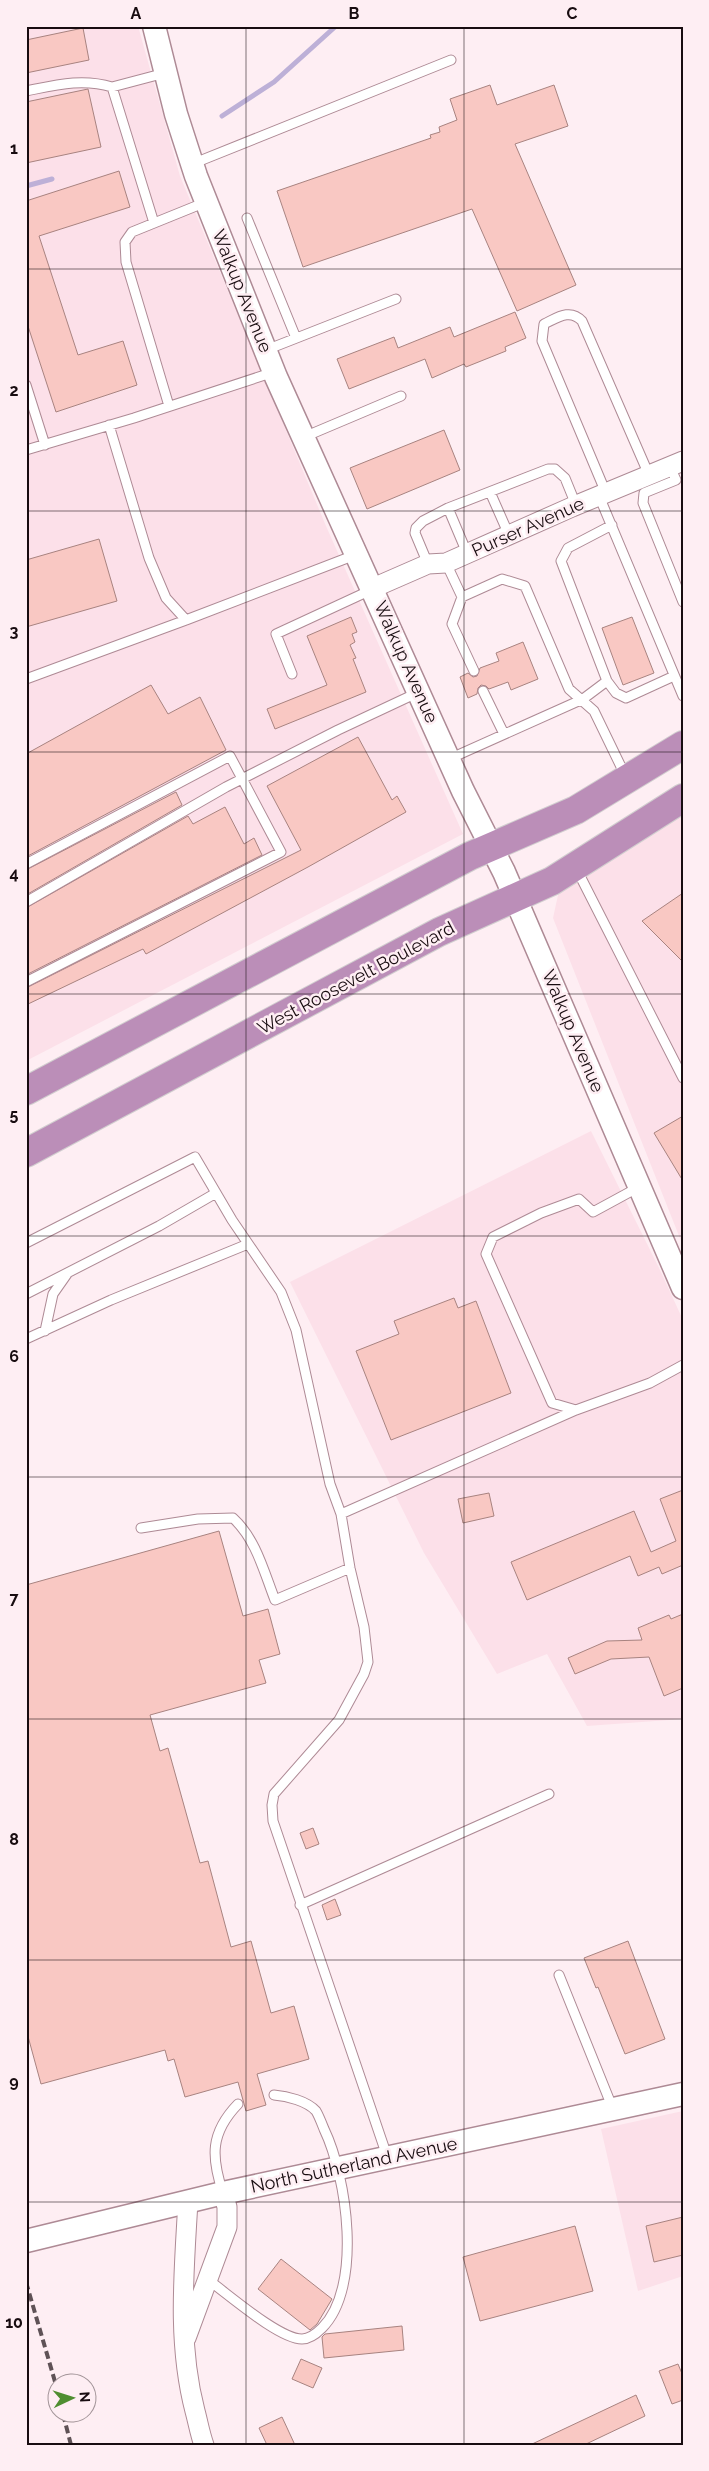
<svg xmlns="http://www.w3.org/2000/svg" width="709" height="2471" font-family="Raleway,sans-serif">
  <rect width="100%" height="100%" fill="#feeef3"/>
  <path fill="#fce0e9" d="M 26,26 L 138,26 L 180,176 L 326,526 L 463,834 L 26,1061 Z
    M 683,814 L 683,1246 L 553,918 L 560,886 Z
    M 591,1131 L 659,1268 L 683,1320 L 683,1719 L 587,1726 L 547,1654 L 497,1674 L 424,1553 L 290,1282 Z
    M 683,2111 L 683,2276 L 638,2291 L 601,2129 Z"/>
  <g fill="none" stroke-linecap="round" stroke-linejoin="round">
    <path stroke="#bdb0d7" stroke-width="5" d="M 222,116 L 274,82 L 336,26
      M 26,186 L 52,179"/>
  </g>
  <path fill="#f9c8c3" stroke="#a88380" d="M 83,28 L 89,60 L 26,73 L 26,40 Z
    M 490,85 L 497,105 L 554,85 L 568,126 L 515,144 L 576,285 L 517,311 L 472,209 L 303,267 L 277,191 L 431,138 L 430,135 L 440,132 L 439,127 L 457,120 L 450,99 Z
    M 88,89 L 101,147 L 26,163 L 26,102 Z
    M 119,171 L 130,207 L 39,236 L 78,355 L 123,341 L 137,385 L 56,412 L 26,320 L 26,201 Z
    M 515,312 L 526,338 L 505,347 L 506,351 L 466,367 L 464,364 L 432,378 L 425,359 L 349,389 L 337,359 L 394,337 L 398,348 L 450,327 L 454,337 Z
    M 444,430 L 460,470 L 367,509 L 350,468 Z
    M 99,539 L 117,601 L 26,627 L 26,560 Z
    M 351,617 L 357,632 L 352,634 L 355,642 L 350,645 L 356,658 L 353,659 L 366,692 L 275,729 L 267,709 L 327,685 L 307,636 Z
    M 632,617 L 654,673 L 623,685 L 602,628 Z
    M 523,642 L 538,679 L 511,690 L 508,682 L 489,689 L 486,686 L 481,685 L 478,688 L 477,694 L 468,698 L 460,677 L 468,673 L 473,677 L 477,676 L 480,668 L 499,661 L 496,653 Z
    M 151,685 L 168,714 L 200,697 L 226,750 L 26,857 L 26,754 Z
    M 358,737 L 392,800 L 397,796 L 406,812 L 308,867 L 146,954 L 143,949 L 26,1005 L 26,988 L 301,850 L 267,786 Z
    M 176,792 L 182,805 L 26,895 L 26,870 Z
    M 225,807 L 244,844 L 254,838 L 262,855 L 26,975 L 26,908 L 188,816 L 193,824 Z
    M 683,893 L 683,962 L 642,921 Z
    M 683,1116 L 683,1181 L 654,1133 Z
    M 454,1298 L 458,1308 L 476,1301 L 511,1393 L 391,1440 L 356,1351 L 399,1334 L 394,1321 Z
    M 683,1490 L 683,1565 L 662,1574 L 659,1567 L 638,1576 L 630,1556 L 527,1600 L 511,1562 L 634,1511 L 651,1552 L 676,1541 L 660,1499 Z
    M 489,1493 L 494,1516 L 463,1523 L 458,1499 Z
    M 219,1531 L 243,1616 L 268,1609 L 280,1654 L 259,1660 L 266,1683 L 150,1715 L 160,1751 L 168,1748 L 200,1863 L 208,1861 L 231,1947 L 251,1941 L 271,2013 L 294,2006 L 309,2059 L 257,2074 L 266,2105 L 246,2111 L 238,2082 L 185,2097 L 174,2059 L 168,2061 L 165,2050 L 41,2084 L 26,2029 L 26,1585 Z
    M 683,1614 L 683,1688 L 664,1696 L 649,1657 L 611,1659 L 575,1674 L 568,1658 L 607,1641 L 642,1640 L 638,1628 L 669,1615 L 671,1619 Z
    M 313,1828 L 319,1844 L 306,1849 L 300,1833 Z
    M 335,1899 L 341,1915 L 327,1920 L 322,1905 Z
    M 628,1941 L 665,2039 L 625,2054 L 598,1987 L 596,1988 L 584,1958 Z
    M 683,2217 L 683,2255 L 654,2262 L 646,2226 Z
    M 575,2226 L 593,2291 L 480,2321 L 463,2257 Z
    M 281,2259 L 332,2299 L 317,2324 L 310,2330 L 258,2289 Z
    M 402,2326 L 404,2350 L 324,2358 L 322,2337 L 325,2334 Z
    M 301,2359 L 322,2368 L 313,2388 L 292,2379 Z
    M 678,2364 L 683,2376 L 683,2400 L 672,2404 L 659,2371 Z
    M 636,2395 L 645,2416 L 584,2445 L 530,2445 Z
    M 282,2417 L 295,2445 L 267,2445 L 259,2428 Z"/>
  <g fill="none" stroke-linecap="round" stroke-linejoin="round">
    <defs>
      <path id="service" d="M 26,91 C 56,85 82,78 112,87
        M 192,164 L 451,60
        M 247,218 L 296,338
        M 154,223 L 112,87 L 165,73
        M 266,350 L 396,299
        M 26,385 L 45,445
        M 169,406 L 126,262 L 125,242 L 132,232 L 206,202
        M 109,425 L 149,558 L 166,598 L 186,620 L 355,555
        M 304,437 L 401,396
        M 26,450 L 134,418 L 274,372
        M 670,467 L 676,480 L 644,493 L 643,503 L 683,602
        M 490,492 L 509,535
        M 606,493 L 542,341 L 544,324 C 557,318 570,308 582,321 L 649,475
        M 599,496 L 683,696
        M 448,508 L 467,553
        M 612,525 L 568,548 L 561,561 L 607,681 L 616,693 L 626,698 L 674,676
        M 446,563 L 462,597 L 502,579 L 525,586 L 569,689 L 594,711 L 626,777
        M 428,564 L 415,533 L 416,528 L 423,521 L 448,508 L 548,469 L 555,469 L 565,478 L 576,505
        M 462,597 L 452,624 L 474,671
        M 292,674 L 276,634 L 371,590
        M 26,679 L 186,620
        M 483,691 L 504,734
        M 449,759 L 583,699 L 607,681
        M 26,864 L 230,756 L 281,852 L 26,982
        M 576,868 L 683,1078
        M 26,902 L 226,787 L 338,730 L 419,692
        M 639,1187 L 593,1212 L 579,1199 L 541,1213 L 493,1237 L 486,1254 L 552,1403 L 576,1410 L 650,1383 L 683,1365
        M 26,1243 L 195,1157 L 232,1220 L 281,1292 L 296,1330 L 330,1484 L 341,1514
        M 26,1294 L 159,1226 L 216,1193
        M 45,1331 L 53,1294 L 67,1274
        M 26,1339 L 111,1300 L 248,1244
        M 141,1528 L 198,1519 L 233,1518 C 256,1539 264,1572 275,1600 L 350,1568
        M 300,1905 L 549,1794
        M 559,1975 L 613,2109
        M 387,2156 L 273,1821 L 272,1805 L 274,1794 L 339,1720 L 364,1674 L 368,1662 L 364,1627 L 350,1568 L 341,1514 L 576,1410
        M 223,2193 C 211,2157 210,2133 238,2104
        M 207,2279 C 228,2294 279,2339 302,2339 C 310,2339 317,2333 322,2328 C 363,2287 347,2177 324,2129 C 322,2124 319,2116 316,2111 C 307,2101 287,2096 274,2095"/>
      <path id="minor" d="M 373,588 L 428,564 L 446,563 L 572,507 L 683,461
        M 188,2201 C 184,2272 177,2342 195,2411 C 198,2422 200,2434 204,2445
        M 186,2338 L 227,2227 L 227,2207 L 223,2193"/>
      <path id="tertiary" d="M 154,26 L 176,114 L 196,176 L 276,377 L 463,791 L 504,872 L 683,1288
        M 26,2241 L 223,2193 L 683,2094"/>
      <path id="trunk" d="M 26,1091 L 470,856 L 576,810 L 683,745
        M 26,1153 L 439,932 L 552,881 L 683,798"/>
    </defs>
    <use href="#service" stroke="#ae8a95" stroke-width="11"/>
    <use href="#minor" stroke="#ae8a95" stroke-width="21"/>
    <use href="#tertiary" stroke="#ae8a95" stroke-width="25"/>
    <use href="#trunk" stroke="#d1cecf" stroke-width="30"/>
    <use href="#service" stroke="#fff" stroke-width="9"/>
    <use href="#minor" stroke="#fff" stroke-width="19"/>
    <use href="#tertiary" stroke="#fff" stroke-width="22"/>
    <use href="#trunk" stroke="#bb8eb8" stroke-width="28"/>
    <path stroke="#5f5256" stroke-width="4" stroke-dasharray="8 4" stroke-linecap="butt" d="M 26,2282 L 58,2392
      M 63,2414 L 71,2445"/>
  </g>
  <path fill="none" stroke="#180c10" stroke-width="1" stroke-opacity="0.55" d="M 246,26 L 246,2445M 464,26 L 464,2445M 26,269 L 683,269M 26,511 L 683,511M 26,752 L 683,752M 26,994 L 683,994M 26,1236 L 683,1236M 26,1477 L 683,1477M 26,1719 L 683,1719M 26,1960 L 683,1960M 26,2202 L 683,2202"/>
  <g text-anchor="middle" stroke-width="5" stroke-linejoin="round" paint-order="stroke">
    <g font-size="18" fill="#180c10" stroke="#feeef3">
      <text transform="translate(242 291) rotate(68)" y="6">Walkup Avenue</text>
      <text transform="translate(528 527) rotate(-24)" y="6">Purser Avenue</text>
      <text transform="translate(406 662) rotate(66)" y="6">Walkup Avenue</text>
      <text transform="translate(356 978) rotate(-28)" y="6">West Roosevelt Boulevard</text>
      <text transform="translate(573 1031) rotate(67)" y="6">Walkup Avenue</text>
      <text transform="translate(354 2165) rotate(-12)" y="6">North Sutherland Avenue</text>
    </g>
  </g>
  <rect width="709" height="2471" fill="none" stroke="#feeef3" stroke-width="55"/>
  <g transform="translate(72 2398) rotate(86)"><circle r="24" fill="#feeef3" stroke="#a29498"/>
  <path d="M0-4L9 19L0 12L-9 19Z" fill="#4f8e30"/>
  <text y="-8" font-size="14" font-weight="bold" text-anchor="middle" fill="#180c10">N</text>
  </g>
  <rect x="28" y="28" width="654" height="2416" fill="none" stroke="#180c10" stroke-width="2"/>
  <g font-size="16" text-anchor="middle" font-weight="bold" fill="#180c10">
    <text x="136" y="19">A</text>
    <text x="354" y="19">B</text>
    <text x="572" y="19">C</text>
    <text x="14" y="154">1</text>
    <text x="14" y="396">2</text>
    <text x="14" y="637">3</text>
    <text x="14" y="879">4</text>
    <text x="14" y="1120">5</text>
    <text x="14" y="1362">6</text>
    <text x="14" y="1604">7</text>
    <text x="14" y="1845">8</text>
    <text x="14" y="2087">9</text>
    <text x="14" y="2328">10</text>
  </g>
</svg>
